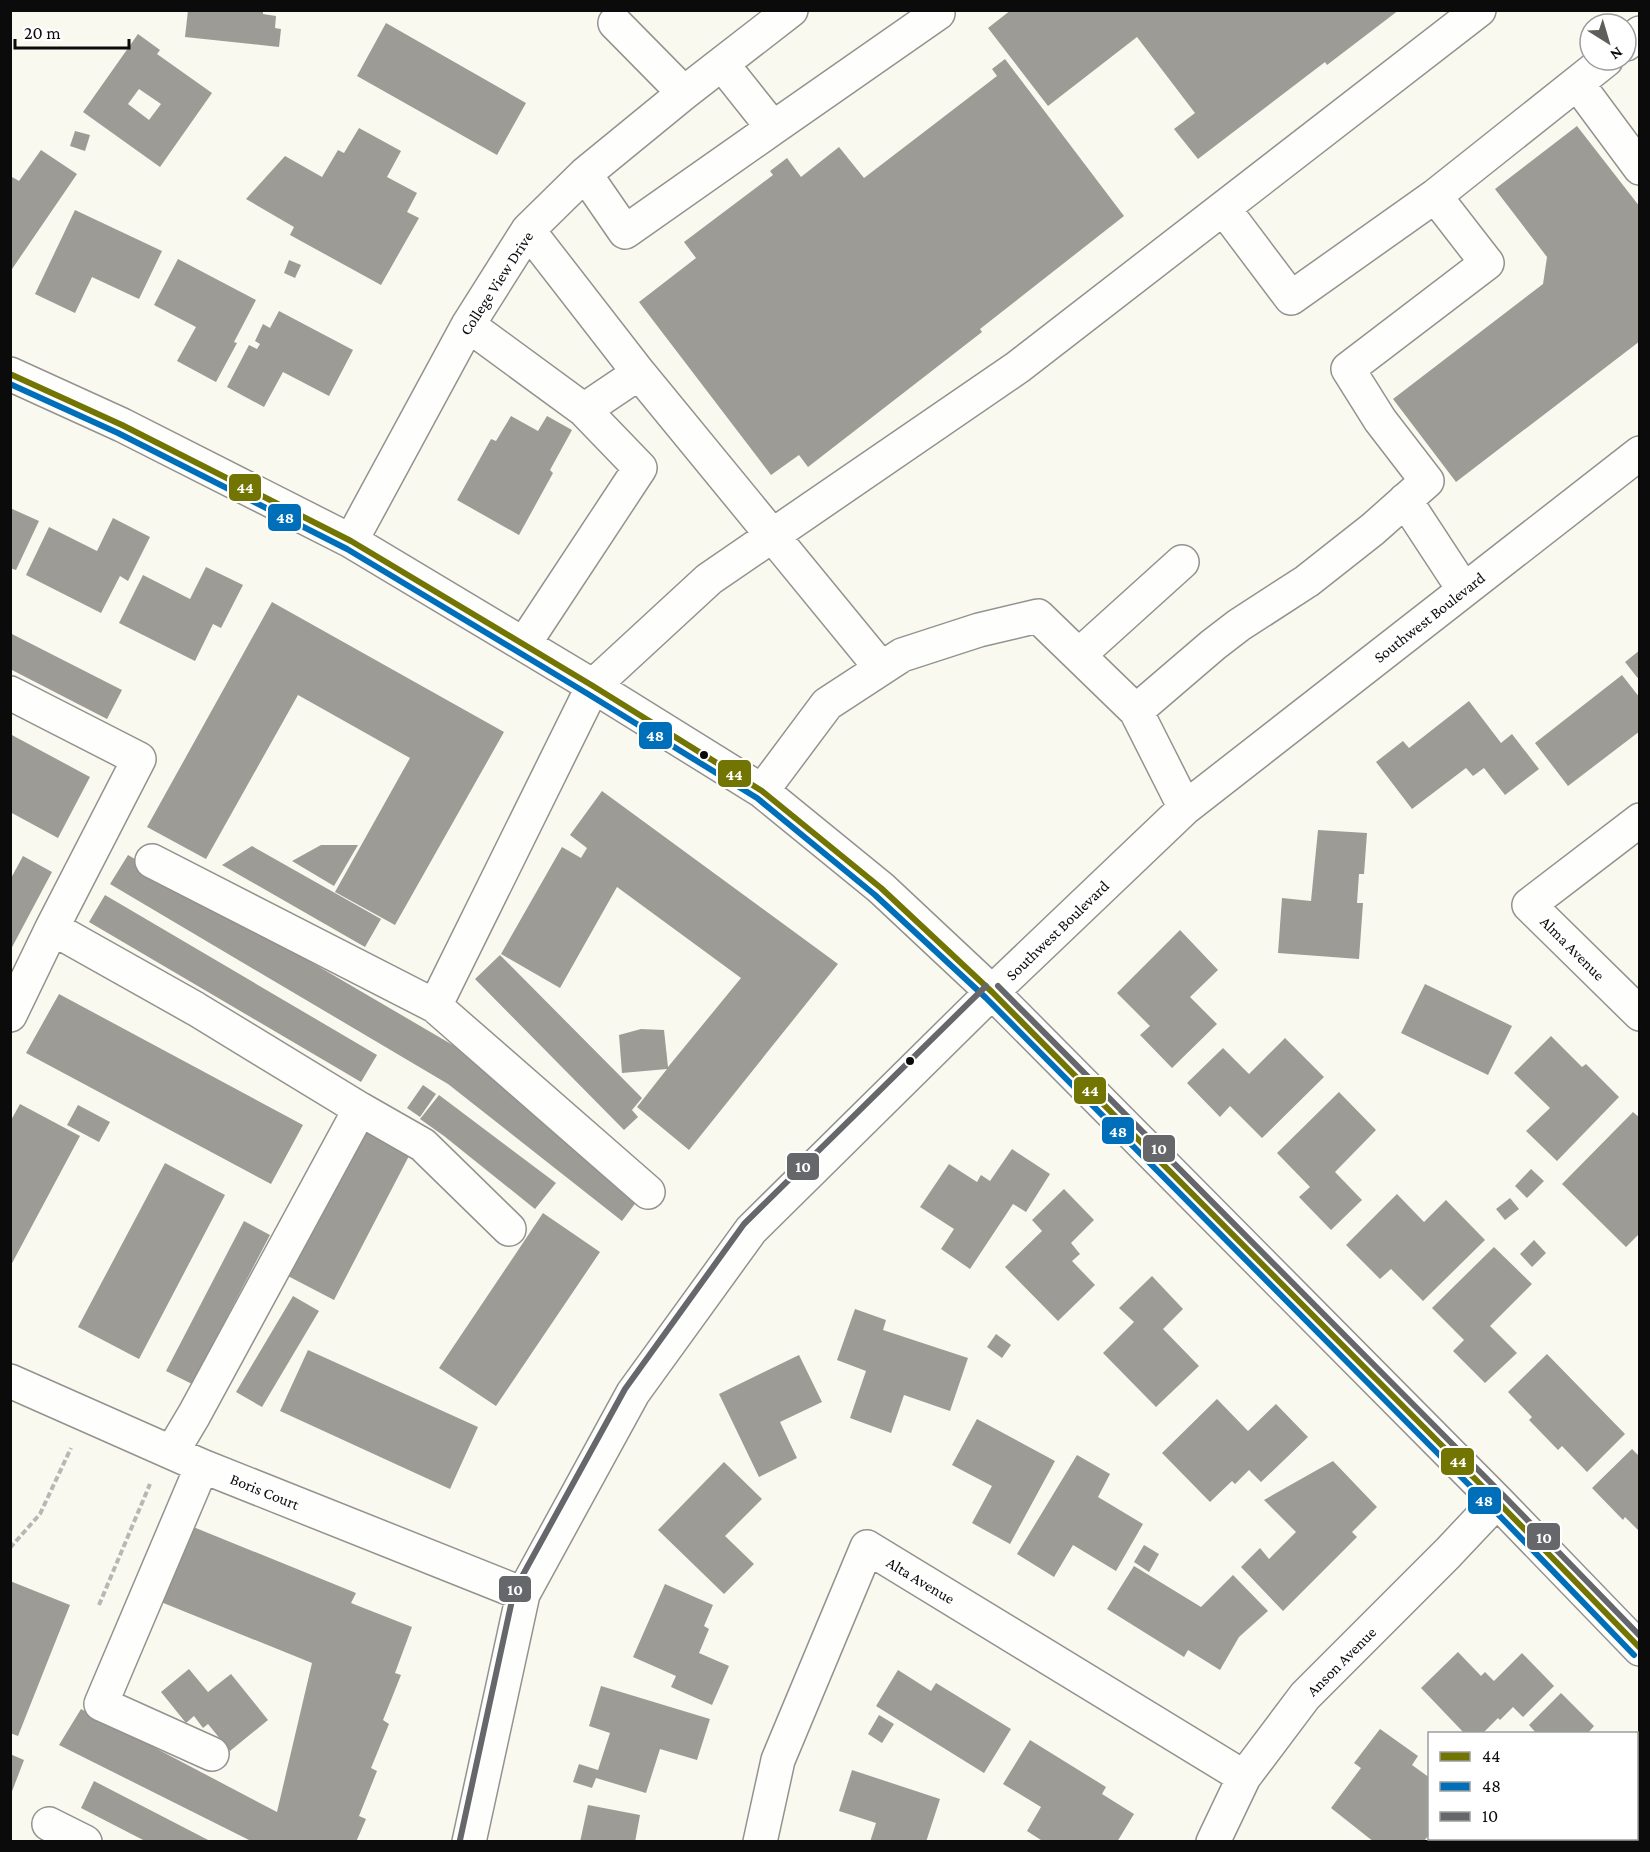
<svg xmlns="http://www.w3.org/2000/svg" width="1650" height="1852" font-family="'Crimson Pro',serif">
  <rect width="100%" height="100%" fill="#faf9ef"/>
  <path fill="#9c9b95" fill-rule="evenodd" d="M 188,10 L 263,10 L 263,14 L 276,16 L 275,28 L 281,29 L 279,47 L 185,37 Z
    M 1011,10 L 1399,10 L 1327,65 L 1325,62 L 1198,159 L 1174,129 L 1195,113 L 1137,37 L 1048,106 L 988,28 Z
    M 386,23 L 526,103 L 497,155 L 357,76 Z
    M 138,34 L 160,50 L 157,54 L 212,93 L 160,167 L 83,112 ZM 139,89 L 161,104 L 149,120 L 128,104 Z
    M 1005,59 L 1124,216 L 980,329 L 982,332 L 808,467 L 799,455 L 771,475 L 639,302 L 696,258 L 684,242 L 773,175 L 770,171 L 787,158 L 801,177 L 839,147 L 864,178 L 997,76 L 992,69 Z
    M 1577,126 L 1640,207 L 1640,341 L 1456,482 L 1393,399 L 1543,284 L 1547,257 L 1495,189 Z
    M 359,128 L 401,151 L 387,177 L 417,193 L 407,212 L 419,218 L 381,285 L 290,235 L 294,227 L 246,199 L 285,156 L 322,177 L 338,150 L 344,153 Z
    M 75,131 L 90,135 L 85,151 L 70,146 Z
    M 41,150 L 77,174 L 10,272 L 10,179 L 12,177 L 19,181 Z
    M 75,210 L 162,251 L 139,299 L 92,277 L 75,313 L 35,294 Z
    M 178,259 L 256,300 L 234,342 L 237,343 L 216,382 L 177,361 L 196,327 L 154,305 Z
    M 289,260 L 301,265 L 295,278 L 284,273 Z
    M 279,311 L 353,350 L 329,396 L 283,372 L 264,407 L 227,387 L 249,345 L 257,349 L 260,344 L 255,341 L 263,324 L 270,328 Z
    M 511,416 L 538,431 L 547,416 L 572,430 L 550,470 L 553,473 L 519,535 L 457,500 L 491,439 L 496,441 Z
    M 10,508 L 39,521 L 16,570 L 10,568 Z
    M 113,518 L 150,537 L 128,581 L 120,576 L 101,613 L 26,575 L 49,527 L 97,551 Z
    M 206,567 L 243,585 L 221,628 L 213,624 L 195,661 L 119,623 L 143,575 L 190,599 Z
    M 272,602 L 504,732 L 395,925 L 335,892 L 410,758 L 298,695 L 206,859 L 147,827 Z
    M 10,633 L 122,690 L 107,719 L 10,669 Z
    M 1640,650 L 1640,681 L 1625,662 Z
    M 1622,675 L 1640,698 L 1640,731 L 1568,786 L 1535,743 Z
    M 1469,701 L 1501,743 L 1512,734 L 1539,769 L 1505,795 L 1484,768 L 1473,776 L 1466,768 L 1412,809 L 1376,762 L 1403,741 L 1409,748 Z
    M 10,734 L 90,777 L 58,838 L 10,812 Z
    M 602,791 L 838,964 L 689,1150 L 637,1107 L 667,1069 L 622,1073 L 619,1035 L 641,1029 L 664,1030 L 668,1067 L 741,978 L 617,887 L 560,988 L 501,954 L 562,847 L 581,858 L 587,848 L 570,835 Z
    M 1318,830 L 1367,833 L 1364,874 L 1359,874 L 1357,903 L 1363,903 L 1359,959 L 1278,953 L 1282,898 L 1311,901 Z
    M 321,845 L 358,845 L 334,886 L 292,861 Z
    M 252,846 L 381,919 L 365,947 L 222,865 Z
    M 128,855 L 463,1051 L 643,1193 L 622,1221 L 448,1084 L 110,884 Z
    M 23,856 L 52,872 L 10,951 L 10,880 Z
    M 105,895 L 377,1055 L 361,1082 L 89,922 Z
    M 1180,930 L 1218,970 L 1190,997 L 1217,1024 L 1172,1068 L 1140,1035 L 1150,1026 L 1117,993 Z
    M 500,955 L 642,1098 L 632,1110 L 638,1117 L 624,1130 L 475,979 Z
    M 1425,984 L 1512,1026 L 1488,1075 L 1401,1033 Z
    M 59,994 L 303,1125 L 271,1184 L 26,1053 Z
    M 1551,1036 L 1582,1067 L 1586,1064 L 1619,1097 L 1557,1161 L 1526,1131 L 1550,1108 L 1514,1073 Z
    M 1285,1038 L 1324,1077 L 1262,1138 L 1230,1106 L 1220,1117 L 1187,1083 L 1223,1048 L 1249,1074 Z
    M 423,1085 L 436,1094 L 420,1117 L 407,1108 Z
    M 1339,1092 L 1376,1130 L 1335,1172 L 1362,1200 L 1331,1230 L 1299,1197 L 1310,1187 L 1277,1153 Z
    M 439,1095 L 556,1183 L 535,1209 L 444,1136 L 420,1119 Z
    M 20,1104 L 80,1136 L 10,1267 L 10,1122 Z
    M 78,1105 L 110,1122 L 99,1142 L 67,1125 Z
    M 1633,1112 L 1640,1118 L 1640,1233 L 1626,1247 L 1562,1184 Z
    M 362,1129 L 410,1154 L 334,1300 L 286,1275 Z
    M 1012,1149 L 1050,1174 L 1026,1212 L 1013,1204 L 970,1269 L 941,1249 L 954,1229 L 920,1207 L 949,1164 L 977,1182 L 981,1175 L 990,1181 Z
    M 165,1163 L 225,1195 L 139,1359 L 78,1327 Z
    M 1531,1169 L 1544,1181 L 1527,1198 L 1515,1186 Z
    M 1064,1189 L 1094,1220 L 1071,1243 L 1080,1254 L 1072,1261 L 1095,1285 L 1058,1321 L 1005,1267 L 1042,1231 L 1032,1220 Z
    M 1397,1194 L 1424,1222 L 1446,1200 L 1485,1240 L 1423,1301 L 1391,1269 L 1380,1279 L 1346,1245 Z
    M 1510,1198 L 1519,1209 L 1505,1220 L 1496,1209 Z
    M 543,1213 L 600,1252 L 496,1406 L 439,1368 Z
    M 244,1221 L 270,1235 L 192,1384 L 166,1371 Z
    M 1534,1240 L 1546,1253 L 1532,1267 L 1520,1254 Z
    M 1494,1247 L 1532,1284 L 1490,1326 L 1517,1353 L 1485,1383 L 1453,1351 L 1464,1340 L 1432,1308 Z
    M 1152,1276 L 1183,1309 L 1163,1329 L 1199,1366 L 1156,1407 L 1103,1353 L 1134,1322 L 1119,1308 Z
    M 293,1296 L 319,1311 L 262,1407 L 236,1392 Z
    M 855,1309 L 886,1320 L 883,1330 L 968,1358 L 950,1411 L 904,1395 L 891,1433 L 850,1418 L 866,1371 L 837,1360 Z
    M 996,1334 L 1011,1345 L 1002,1358 L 987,1347 Z
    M 308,1350 L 478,1427 L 450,1489 L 280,1411 Z
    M 1547,1354 L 1625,1434 L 1587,1472 L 1562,1446 L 1558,1450 L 1529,1420 L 1532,1417 L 1508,1392 Z
    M 799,1355 L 822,1402 L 780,1422 L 797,1458 L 759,1477 L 719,1394 Z
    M 1217,1399 L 1248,1431 L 1276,1404 L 1308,1437 L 1261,1482 L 1249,1470 L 1235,1484 L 1232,1481 L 1210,1502 L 1162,1453 Z
    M 977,1419 L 1055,1461 L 1010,1544 L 972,1523 L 992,1486 L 952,1465 Z
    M 1632,1449 L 1640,1457 L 1640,1532 L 1625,1517 L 1623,1520 L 1592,1488 Z
    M 1077,1455 L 1110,1474 L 1098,1497 L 1143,1524 L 1116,1571 L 1073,1545 L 1054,1577 L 1017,1554 Z
    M 1333,1461 L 1377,1507 L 1352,1532 L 1357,1537 L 1283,1611 L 1241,1567 L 1260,1548 L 1269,1559 L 1296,1532 L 1264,1500 Z
    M 724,1462 L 762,1499 L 725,1536 L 754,1564 L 724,1594 L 658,1530 Z
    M 186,1524 L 356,1593 L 351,1603 L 412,1627 L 395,1673 L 401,1675 L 383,1720 L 389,1724 L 371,1768 L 377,1771 L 359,1816 L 366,1819 L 356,1842 L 253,1842 L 59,1745 L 81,1709 L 277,1812 L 312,1663 L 156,1600 Z
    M 1144,1545 L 1159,1554 L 1149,1572 L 1134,1562 Z
    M 1134,1566 L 1201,1607 L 1233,1575 L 1268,1611 L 1239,1637 L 1220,1670 L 1188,1650 L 1184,1657 L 1107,1609 Z
    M 10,1581 L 70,1605 L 18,1736 L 10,1733 Z
    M 665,1584 L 713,1605 L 704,1626 L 709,1629 L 699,1653 L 729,1666 L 712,1705 L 671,1687 L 676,1676 L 633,1657 Z
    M 1458,1652 L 1481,1676 L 1485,1672 L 1494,1681 L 1522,1653 L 1554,1686 L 1523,1717 L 1513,1707 L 1500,1720 L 1498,1718 L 1482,1734 L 1465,1734 L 1421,1688 Z
    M 189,1669 L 208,1692 L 231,1674 L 268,1720 L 230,1751 L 208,1724 L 203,1728 L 194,1716 L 186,1723 L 161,1692 Z
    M 898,1670 L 931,1691 L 936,1683 L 1011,1729 L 984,1773 L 876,1706 Z
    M 601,1686 L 710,1719 L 697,1760 L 660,1749 L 646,1793 L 596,1778 L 592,1788 L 573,1782 L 579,1764 L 598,1770 L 610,1733 L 589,1726 Z
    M 1561,1693 L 1594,1726 L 1587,1734 L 1537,1734 L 1529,1725 Z
    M 879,1715 L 894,1724 L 882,1743 L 868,1734 Z
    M 1380,1729 L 1418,1756 L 1412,1765 L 1430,1778 L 1430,1815 L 1428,1817 L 1430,1819 L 1430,1834 L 1423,1842 L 1374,1842 L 1331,1808 L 1361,1768 L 1354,1763 Z
    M 1030,1740 L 1106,1787 L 1102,1794 L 1134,1814 L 1117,1842 L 1044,1842 L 1027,1831 L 1041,1807 L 1003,1784 Z
    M 10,1754 L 24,1760 L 11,1794 L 10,1794 Z
    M 852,1770 L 940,1799 L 926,1842 L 870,1842 L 876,1823 L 839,1811 Z
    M 94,1781 L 212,1842 L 147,1842 L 81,1808 Z
    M 1640,1789 L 1640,1842 L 1604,1842 L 1601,1838 L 1636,1838 L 1636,1792 Z
    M 588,1805 L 640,1815 L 635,1842 L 580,1842 Z"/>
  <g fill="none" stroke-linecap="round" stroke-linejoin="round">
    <defs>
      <path id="minor" d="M 615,23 L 684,93
        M 1626,44 L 1640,33
        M 722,64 L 773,128 L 938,13
        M 1577,83 L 1640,168
        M 585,174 L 625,232 L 773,128
        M 1435,196 L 1606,60
        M 528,230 L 639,373 L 881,668
        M 468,325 L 584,410 L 639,373
        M 10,374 L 122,425 L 351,541 L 593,686 L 762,791 L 881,888 L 992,992 L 1497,1501 L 1640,1649
        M 1405,500 L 1464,590
        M 351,541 L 468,325 L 528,230 L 585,174 L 684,93 L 791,10
        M 524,644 L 640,468 L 584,410
        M 1079,655 L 1182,562
        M 10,693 L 139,759 L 52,928
        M 762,791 L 827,704 L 902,655 L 979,630 L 1038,616 L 1136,711
        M 1185,808 L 1136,711 L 1213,645 L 1239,625 L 1307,581 L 1373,529 L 1427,481 L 1380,420 L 1348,369 L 1487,263 L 1435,196 L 1291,298 L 1224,209
        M 1640,820 L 1529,905 L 1640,1014
        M 152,861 L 435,1006
        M 10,1015 L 52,928 L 196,1009 L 360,1109
        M 648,1192 L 435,1006 L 593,686 L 709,579 L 1018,367 L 1479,10
        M 10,1381 L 202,1466 L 523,1594
        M 172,1452 L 194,1415 L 360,1109 L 423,1145 L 509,1229
        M 202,1466 L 101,1704 L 212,1754
        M 49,1824 L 85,1842
        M 469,1842 L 523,1594 L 633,1393 L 751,1230 L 992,992 L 1185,808 L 1640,453
        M 760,1842 L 778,1760 L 867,1547 L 1244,1777
        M 1213,1842 L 1244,1777 L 1305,1696 L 1448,1553 L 1497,1501"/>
    </defs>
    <use href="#minor" stroke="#93928e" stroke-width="36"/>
    <path stroke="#b7b7b5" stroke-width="4" stroke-dasharray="6 3" stroke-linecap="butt" d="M 10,1548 L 40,1514 L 71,1448
      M 99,1605 L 150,1484"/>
    <use href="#minor" stroke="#fefefd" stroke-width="33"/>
    <defs>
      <path id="bus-1" d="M 10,374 L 122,425 L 351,541 L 593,686 L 762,791 L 881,888 L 992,992 L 1497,1501 L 1640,1648"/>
      <path id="bus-2" d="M 10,384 L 118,433 L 347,549 L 588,694 L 757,798 L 875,895 L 986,998 L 1491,1507 L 1634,1655"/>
      <path id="bus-3" d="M 998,986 L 1503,1495 L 1640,1636
        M 460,1840 L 514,1591 L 625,1389 L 744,1224 L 986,986"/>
    </defs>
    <use href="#bus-1" stroke="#fff" stroke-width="10"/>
    <use href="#bus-2" stroke="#fff" stroke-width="10"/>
    <use href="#bus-3" stroke="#fff" stroke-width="10"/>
    <use href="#bus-1" stroke="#727501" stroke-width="6"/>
    <use href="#bus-2" stroke="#006fba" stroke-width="6"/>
    <use href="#bus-3" stroke="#65676a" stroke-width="6"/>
  </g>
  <g fill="#0b0b0b" stroke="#fff" stroke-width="2">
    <circle cx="704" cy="755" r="5"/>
    <circle cx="910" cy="1061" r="5"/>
  </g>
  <g text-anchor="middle" stroke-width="6" stroke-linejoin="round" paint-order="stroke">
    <g font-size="16" fill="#0b0b0b" stroke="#fff">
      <text transform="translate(496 283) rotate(-57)" y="6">College View Drive</text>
      <text transform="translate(1429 617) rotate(-38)" y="6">Southwest Boulevard</text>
      <text transform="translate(1057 930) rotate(-44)" y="6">Southwest Boulevard</text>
      <text transform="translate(1573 948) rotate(45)" y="6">Alma Avenue</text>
      <text transform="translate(265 1491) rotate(22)" y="6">Boris Court</text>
      <text transform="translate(921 1580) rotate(31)" y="6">Alta Avenue</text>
      <text transform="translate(1341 1661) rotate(-45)" y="6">Anson Avenue</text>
    </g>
  </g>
  <g stroke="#fff" stroke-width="2">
    <rect x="228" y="473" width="34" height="29" rx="6" fill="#727501"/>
    <rect x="267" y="503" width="35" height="29" rx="6" fill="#006fba"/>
    <rect x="638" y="721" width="35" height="29" rx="6" fill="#006fba"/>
    <rect x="717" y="759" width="35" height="29" rx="6" fill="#727501"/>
    <rect x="1073" y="1076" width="34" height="29" rx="6" fill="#727501"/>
    <rect x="1101" y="1116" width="34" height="29" rx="6" fill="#006fba"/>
    <rect x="1142" y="1134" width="34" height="29" rx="6" fill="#65676a"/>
    <rect x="786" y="1152" width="34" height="29" rx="6" fill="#65676a"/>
    <rect x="1440" y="1447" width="35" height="29" rx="6" fill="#727501"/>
    <rect x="1467" y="1486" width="35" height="29" rx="6" fill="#006fba"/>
    <rect x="1526" y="1522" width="35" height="29" rx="6" fill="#65676a"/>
    <rect x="498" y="1575" width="34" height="28" rx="6" fill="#65676a"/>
  </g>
  <g font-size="16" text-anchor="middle" font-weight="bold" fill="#fff">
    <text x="245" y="493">44</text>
    <text x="285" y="523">48</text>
    <text x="655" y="741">48</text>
    <text x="734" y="780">44</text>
    <text x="1090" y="1096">44</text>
    <text x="1118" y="1137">48</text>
    <text x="1159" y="1154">10</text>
    <text x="803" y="1172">10</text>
    <text x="1458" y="1467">44</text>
    <text x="1484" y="1506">48</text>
    <text x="1544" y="1543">10</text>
    <text x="515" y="1595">10</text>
  </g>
  <rect width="1650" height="1852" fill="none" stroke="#0b0b0b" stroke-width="24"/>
  <rect x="1428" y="1732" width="210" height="108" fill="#ffffff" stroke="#9d9d9d" stroke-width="1.5"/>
  <rect x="1440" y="1752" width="30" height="9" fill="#727501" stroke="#9d9d9d" stroke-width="1.5"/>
  <text x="1482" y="1762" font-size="18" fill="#0b0b0b">44</text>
  <rect x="1440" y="1782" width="30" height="9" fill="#006fba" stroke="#9d9d9d" stroke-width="1.5"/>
  <text x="1482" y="1792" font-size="18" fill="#0b0b0b">48</text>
  <rect x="1440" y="1812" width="30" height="9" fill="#65676a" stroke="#9d9d9d" stroke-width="1.5"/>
  <text x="1482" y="1822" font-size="18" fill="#0b0b0b">10</text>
  <g transform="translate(1608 42) rotate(143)"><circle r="28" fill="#ffffff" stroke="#9d9d9d" stroke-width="1.5"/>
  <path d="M0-4.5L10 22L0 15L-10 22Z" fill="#5f5e5b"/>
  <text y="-9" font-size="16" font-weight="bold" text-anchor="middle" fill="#0b0b0b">N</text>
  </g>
  <path d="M15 39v9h114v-9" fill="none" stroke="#0b0b0b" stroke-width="3"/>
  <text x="24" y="39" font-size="18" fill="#0b0b0b" stroke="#ffffff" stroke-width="4.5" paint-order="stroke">20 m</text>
</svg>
